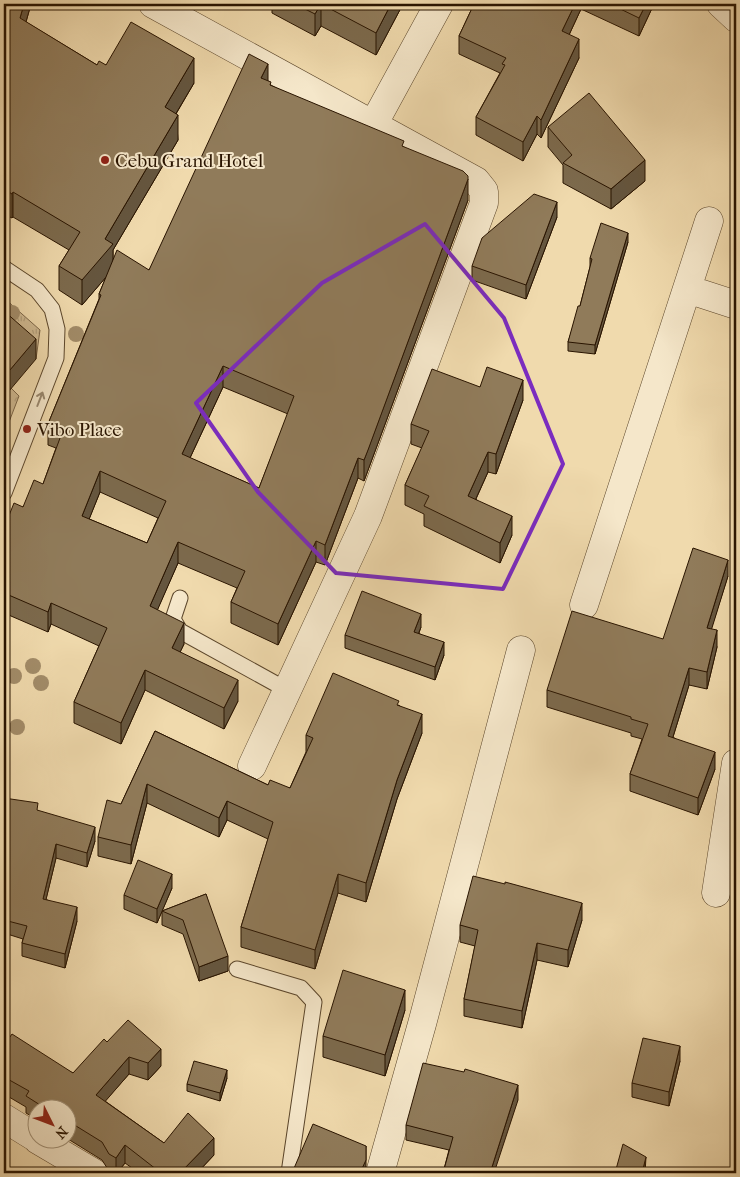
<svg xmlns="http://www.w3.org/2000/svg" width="740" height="1177" font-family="'IM FELL French Canon',serif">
  <defs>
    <pattern id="grass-tufts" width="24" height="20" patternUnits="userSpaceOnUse" patternTransform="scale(1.25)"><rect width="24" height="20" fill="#ceb890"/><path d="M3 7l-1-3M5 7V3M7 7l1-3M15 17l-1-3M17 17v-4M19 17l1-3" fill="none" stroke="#b19d7a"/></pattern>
    <pattern id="park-crowns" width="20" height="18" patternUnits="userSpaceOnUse" patternTransform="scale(1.25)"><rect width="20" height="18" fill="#ceb890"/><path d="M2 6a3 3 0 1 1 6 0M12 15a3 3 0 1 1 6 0" fill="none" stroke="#b19d7a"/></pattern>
  </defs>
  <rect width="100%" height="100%" fill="#f0daad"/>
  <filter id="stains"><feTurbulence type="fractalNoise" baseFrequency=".004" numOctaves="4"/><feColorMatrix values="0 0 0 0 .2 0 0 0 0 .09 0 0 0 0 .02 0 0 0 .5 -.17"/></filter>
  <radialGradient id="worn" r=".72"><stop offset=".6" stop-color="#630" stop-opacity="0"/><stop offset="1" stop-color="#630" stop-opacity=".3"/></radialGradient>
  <path fill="url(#grass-tufts)" stroke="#7c6648" d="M 4,298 L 40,330 L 36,359 L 4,331 Z"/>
  <path fill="url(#park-crowns)" stroke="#7c6648" d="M 11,388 L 19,396 L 4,435 L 4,396 Z"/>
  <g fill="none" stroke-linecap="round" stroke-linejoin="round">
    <defs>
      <path id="service" d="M 4,268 L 37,290 L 52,309 L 57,329 L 56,358 L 4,493
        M 180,598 L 173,619 L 180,631 L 287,690
        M 237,969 L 301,988 L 314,1002 L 289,1173"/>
      <path id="minor" d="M 153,4 L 476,181 L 484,191 L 484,203 L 368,516 L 252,766
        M 721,4 L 736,18
        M 373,125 L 439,4
        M 687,289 L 736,305
        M 584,605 L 709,221
        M 716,893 L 736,763
        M 4,1118 L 38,1139
        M 38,1140 L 94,1173
        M 380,1173 L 422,1024 L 521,650"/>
    </defs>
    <use href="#service" stroke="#5b462b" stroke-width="17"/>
    <use href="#minor" stroke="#5b462b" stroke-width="29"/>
    <use href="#service" stroke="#f5e7ca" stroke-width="15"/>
    <use href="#minor" stroke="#f5e7ca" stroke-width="28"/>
  </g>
  <g fill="#a28c69">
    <circle cx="12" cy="313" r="8"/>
    <circle cx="76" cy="334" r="8"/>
    <circle cx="33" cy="666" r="8"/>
    <circle cx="14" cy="676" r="8"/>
    <circle cx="41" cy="683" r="8"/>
    <circle cx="17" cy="727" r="8"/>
  </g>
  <path fill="#7c6a4d" stroke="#291400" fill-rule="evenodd" d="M 4,4 L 31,4 L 26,22 L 97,65 L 106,65 L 194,83 L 176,114 L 178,140 L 113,250 L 113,259 L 149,270 L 268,81 L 271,86 L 404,147 L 468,200 L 368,470 L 364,481 L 358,478 L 325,565 L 316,562 L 278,645 L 231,623 L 231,602 L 237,588 L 178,563 L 157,610 L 184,644 L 180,652 L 238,701 L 224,729 L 145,690 L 121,744 L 74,723 L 74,702 L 99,646 L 51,624 L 48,632 L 4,613 L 4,528 L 43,484 L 56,448 L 48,445 L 48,424 L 99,299 L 99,294 L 106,277 L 82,305 L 59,290 L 59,266 L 69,250 L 13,217 L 12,218 L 4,214 ZM 223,387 L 288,414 L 259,488 L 190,458 ZM 100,492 L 158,518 L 147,543 L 89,519 Z
    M 272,4 L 403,4 L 376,55 L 321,26 L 315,36 L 272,13 Z
    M 474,4 L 654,4 L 639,36 L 581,9 L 569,35 L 579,58 L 541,138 L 537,134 L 523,161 L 476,135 L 476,117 L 500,73 L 459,54 L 459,36 Z
    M 548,127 L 645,181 L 611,209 L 563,183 L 563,165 L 548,147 Z
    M 736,156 L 736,185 L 732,181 L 732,161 Z
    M 557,217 L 526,299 L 472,280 L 472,266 Z
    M 628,242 L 595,354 L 568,351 L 568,342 L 580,306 L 590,267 L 590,258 Z
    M 480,387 L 523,400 L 496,474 L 488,472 L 476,499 L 512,535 L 500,563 L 424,526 L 424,514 L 405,505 L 405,485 L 422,448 L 411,444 L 411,424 Z
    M 728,576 L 711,629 L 717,647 L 707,689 L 689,685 L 673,737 L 715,769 L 698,815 L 630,791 L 630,774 L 642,739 L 631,736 L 631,733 L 547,707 L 547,690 L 663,639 Z
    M 421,627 L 419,633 L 444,655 L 435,680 L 345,648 L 345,635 Z
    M 399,705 L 422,733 L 397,799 L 366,902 L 338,893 L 315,969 L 241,947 L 241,927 L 268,839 L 227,820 L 219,837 L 147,803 L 131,864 L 98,856 L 98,837 L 121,804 L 155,731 L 268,785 L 290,788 L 306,752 L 306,735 Z
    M 4,798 L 38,811 L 95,841 L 87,867 L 56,858 L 46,899 L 77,921 L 65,968 L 22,956 L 22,943 L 23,939 L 4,933 Z
    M 172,888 L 162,911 L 206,894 L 228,971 L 199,981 L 183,934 L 162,925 L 162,911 L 157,923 L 124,909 L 124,895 Z
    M 582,920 L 568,967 L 537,960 L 522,1028 L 464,1016 L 464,999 L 475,946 L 460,942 L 460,925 Z
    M 405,1010 L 385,1076 L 323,1057 L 323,1036 Z
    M 4,1039 L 73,1073 L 107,1042 L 161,1066 L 148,1080 L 129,1074 L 105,1101 L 164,1143 L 214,1155 L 197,1173 L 139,1173 L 125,1163 L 117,1173 L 112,1173 L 109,1171 L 102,1160 L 68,1139 L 68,1110 L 38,1110 L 38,1120 L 26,1113 L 26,1107 L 4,1094 Z
    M 680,1061 L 669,1106 L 632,1097 L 632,1083 Z
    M 227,1078 L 220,1101 L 187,1091 L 187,1084 Z
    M 518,1100 L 443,1173 L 449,1150 L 406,1140 L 406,1125 Z"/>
  <path fill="#65563f" stroke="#291400" d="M 24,4 L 31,4 L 20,43 L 20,18 Z
    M 321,4 L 321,26 L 315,36 L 315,14 Z
    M 391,4 L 403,4 L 376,55 L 376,33 Z
    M 575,4 L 581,4 L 581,9 L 562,50 L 562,31 Z
    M 646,4 L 654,4 L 639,36 L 639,18 Z
    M 579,39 L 579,58 L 541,138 L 541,120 Z
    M 194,58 L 194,83 L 165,132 L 165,107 Z
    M 268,64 L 268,85 L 261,78 Z
    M 178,115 L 178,140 L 113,250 L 113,269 L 82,305 L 82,280 L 105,239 Z
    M 537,116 L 537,134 L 523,161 L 523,142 Z
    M 645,160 L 645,181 L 611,209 L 611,189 Z
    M 468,179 L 468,200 L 364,481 L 364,460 Z
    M 13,192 L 13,217 L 12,218 L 12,194 Z
    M 557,202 L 557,217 L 526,299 L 526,285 Z
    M 628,233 L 628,242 L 595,354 L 595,345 Z
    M 36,339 L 36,359 L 4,397 L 4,377 Z
    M 223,366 L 223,387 L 182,475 L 182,454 Z
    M 523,380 L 523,400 L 496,474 L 496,454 Z
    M 488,452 L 488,472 L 468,516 L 468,496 Z
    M 358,458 L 358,478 L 325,565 L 325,545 Z
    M 100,471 L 100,492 L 82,537 L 82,516 Z
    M 512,516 L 512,535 L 500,563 L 500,543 Z
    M 316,541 L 316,562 L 278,645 L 278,624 Z
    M 178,542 L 178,563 L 150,627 L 150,606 Z
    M 728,560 L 728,576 L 707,644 L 707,628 Z
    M 51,603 L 51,624 L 48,632 L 48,612 Z
    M 421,614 L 421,627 L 414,645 L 414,632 Z
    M 184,623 L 184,644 L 172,669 L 172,648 Z
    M 717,630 L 717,647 L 707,689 L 707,672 Z
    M 444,642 L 444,655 L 435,680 L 435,667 Z
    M 689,668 L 689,685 L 668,753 L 668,736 Z
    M 145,670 L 145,690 L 121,744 L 121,723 Z
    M 238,680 L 238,701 L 224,729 L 224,708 Z
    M 422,714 L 422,733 L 397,799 L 366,902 L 366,883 L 397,780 Z
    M 715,752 L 715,769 L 698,815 L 698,798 Z
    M 147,784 L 147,803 L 131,864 L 131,845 Z
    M 227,801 L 227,820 L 219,837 L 219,818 Z
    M 95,827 L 95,841 L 87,867 L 87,853 Z
    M 56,844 L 56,858 L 43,912 L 43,899 Z
    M 172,874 L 172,888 L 157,923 L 157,909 Z
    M 338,874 L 338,893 L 315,969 L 315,950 Z
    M 582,903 L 582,920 L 568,967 L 568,950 Z
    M 77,907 L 77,921 L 65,968 L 65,954 Z
    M 537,943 L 537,960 L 522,1028 L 522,1011 Z
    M 228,956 L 228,971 L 199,981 L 199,967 Z
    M 405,990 L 405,1010 L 385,1076 L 385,1055 Z
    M 680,1046 L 680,1061 L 669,1106 L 669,1092 Z
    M 161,1049 L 161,1066 L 148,1080 L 148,1063 Z
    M 129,1057 L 129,1074 L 96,1112 L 96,1095 Z
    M 227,1070 L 227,1078 L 220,1101 L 220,1093 Z
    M 518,1085 L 518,1100 L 494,1173 L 492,1167 Z
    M 214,1138 L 214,1155 L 197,1173 L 180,1173 Z
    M 125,1145 L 125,1163 L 117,1173 L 116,1173 L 116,1158 Z
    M 366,1146 L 366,1173 L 360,1173 Z
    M 646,1157 L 645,1173 L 642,1173 Z"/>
  <path fill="#907b5a" stroke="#291400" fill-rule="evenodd" d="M 4,4 L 24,4 L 20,18 L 97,65 L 99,61 L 106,65 L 131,22 L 194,58 L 165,107 L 178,115 L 105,239 L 113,244 L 82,280 L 59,266 L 80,232 L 13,192 L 12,194 L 4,189 Z
    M 295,4 L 391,4 L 376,33 L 321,4 L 315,14 Z
    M 474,4 L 575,4 L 562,31 L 579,39 L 541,120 L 537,116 L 523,142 L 476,117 L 505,65 L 502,64 L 506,58 L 459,36 Z
    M 610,4 L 646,4 L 639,18 Z
    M 249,54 L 268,64 L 261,78 L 271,82 L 270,85 L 404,141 L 402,146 L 463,171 L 468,176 L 468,179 L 368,450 L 364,460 L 358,458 L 325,545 L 316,541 L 278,624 L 231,602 L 245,571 L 178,542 L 150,606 L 184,623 L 172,648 L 238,680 L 224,708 L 145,670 L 121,723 L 74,702 L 107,628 L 51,603 L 48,612 L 4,593 L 4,528 L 14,503 L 23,507 L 34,480 L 43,484 L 63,430 L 48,424 L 101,295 L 99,294 L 117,250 L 149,270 ZM 223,366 L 294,396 L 259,488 L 182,454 ZM 100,471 L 166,501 L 147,543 L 82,516 Z
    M 589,93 L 645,160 L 611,189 L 563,163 L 572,155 L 548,127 Z
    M 736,156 L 736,164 L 732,161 Z
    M 534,194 L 557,202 L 526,285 L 472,266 L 482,238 Z
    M 601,223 L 628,233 L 595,345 L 568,342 L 578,306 L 580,306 L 592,259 L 590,258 Z
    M 4,311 L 36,339 L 4,377 Z
    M 487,367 L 523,380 L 496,454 L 488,452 L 468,496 L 512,516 L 500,543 L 424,506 L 429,496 L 405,485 L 429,431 L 411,424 L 432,369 L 480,387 Z
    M 693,548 L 728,560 L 707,628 L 717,630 L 707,672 L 689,668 L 668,736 L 715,752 L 698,798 L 630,774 L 648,724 L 631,719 L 631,717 L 547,690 L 572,611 L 663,639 Z
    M 362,591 L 421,614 L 414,632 L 444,642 L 435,667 L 345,635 Z
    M 333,673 L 399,701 L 397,705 L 422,714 L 397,780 L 366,883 L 338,874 L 315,950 L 241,927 L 273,822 L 227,801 L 219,818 L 147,784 L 131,845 L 98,837 L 107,800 L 121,804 L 155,731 L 268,785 L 270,780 L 290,788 L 313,738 L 306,735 Z
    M 4,798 L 38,803 L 37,810 L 95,827 L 87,853 L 56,844 L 43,899 L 77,907 L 65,954 L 22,943 L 27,926 L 4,920 Z
    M 138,860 L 172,874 L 157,909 L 124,895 Z
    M 473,876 L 505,884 L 505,882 L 582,903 L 568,950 L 537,943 L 522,1011 L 464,999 L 478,930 L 460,925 Z
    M 206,894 L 228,956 L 199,967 L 183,920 L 162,911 Z
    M 343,970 L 405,990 L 385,1055 L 323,1036 Z
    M 128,1020 L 161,1049 L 148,1063 L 129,1057 L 96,1095 L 164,1143 L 188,1113 L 214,1138 L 180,1173 L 161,1173 L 125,1145 L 116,1158 L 109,1154 L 102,1142 L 68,1121 L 68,1110 L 48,1110 L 26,1096 L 29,1091 L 4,1077 L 4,1039 L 7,1041 L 12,1034 L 73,1073 L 104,1039 L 107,1042 Z
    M 643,1038 L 680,1046 L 669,1092 L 632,1083 Z
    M 194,1061 L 227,1070 L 220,1093 L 187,1084 Z
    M 423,1063 L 464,1072 L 465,1069 L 518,1085 L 492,1167 L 524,1173 L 443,1173 L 453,1137 L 406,1125 Z
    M 313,1124 L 366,1146 L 366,1160 L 360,1173 L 292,1173 Z
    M 623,1144 L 646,1157 L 642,1173 L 615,1173 Z"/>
  <defs><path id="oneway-shaft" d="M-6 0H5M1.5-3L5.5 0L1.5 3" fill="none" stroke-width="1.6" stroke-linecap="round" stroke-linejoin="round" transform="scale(1.25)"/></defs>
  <use stroke="#99886f" href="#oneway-shaft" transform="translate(40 399) rotate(-69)"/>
  <path fill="none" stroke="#7b2cbf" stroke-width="4" stroke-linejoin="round" d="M 425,224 L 504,318 L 563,464 L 503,589 L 336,573 L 258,492 L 196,403 L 322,283 Z"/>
  <g fill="#8f2418" stroke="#f5e7ca" stroke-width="2">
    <circle cx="105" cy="160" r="5"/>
    <circle cx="27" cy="429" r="5"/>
  </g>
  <g text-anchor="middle" stroke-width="4" stroke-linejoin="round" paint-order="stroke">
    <g font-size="19" fill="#291400" stroke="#f5e7ca" text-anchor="start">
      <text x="115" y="167">Cebu Grand Hotel</text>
      <text x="37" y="436">Vibo Place</text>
    </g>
  </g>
  <rect width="740" height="1177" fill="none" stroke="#f0daad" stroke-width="20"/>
  <rect x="5" y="5" width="730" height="1167" fill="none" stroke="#291400" stroke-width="2.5"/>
  <rect x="10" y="10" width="720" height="1157" fill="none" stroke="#291400"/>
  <g transform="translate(52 1124) rotate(132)"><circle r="24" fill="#f5e7ca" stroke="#a39379"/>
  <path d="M0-4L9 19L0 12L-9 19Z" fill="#8f2418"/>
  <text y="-8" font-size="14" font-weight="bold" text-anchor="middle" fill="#291400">N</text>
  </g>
  <rect width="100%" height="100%" filter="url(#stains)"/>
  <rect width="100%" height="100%" fill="url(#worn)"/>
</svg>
